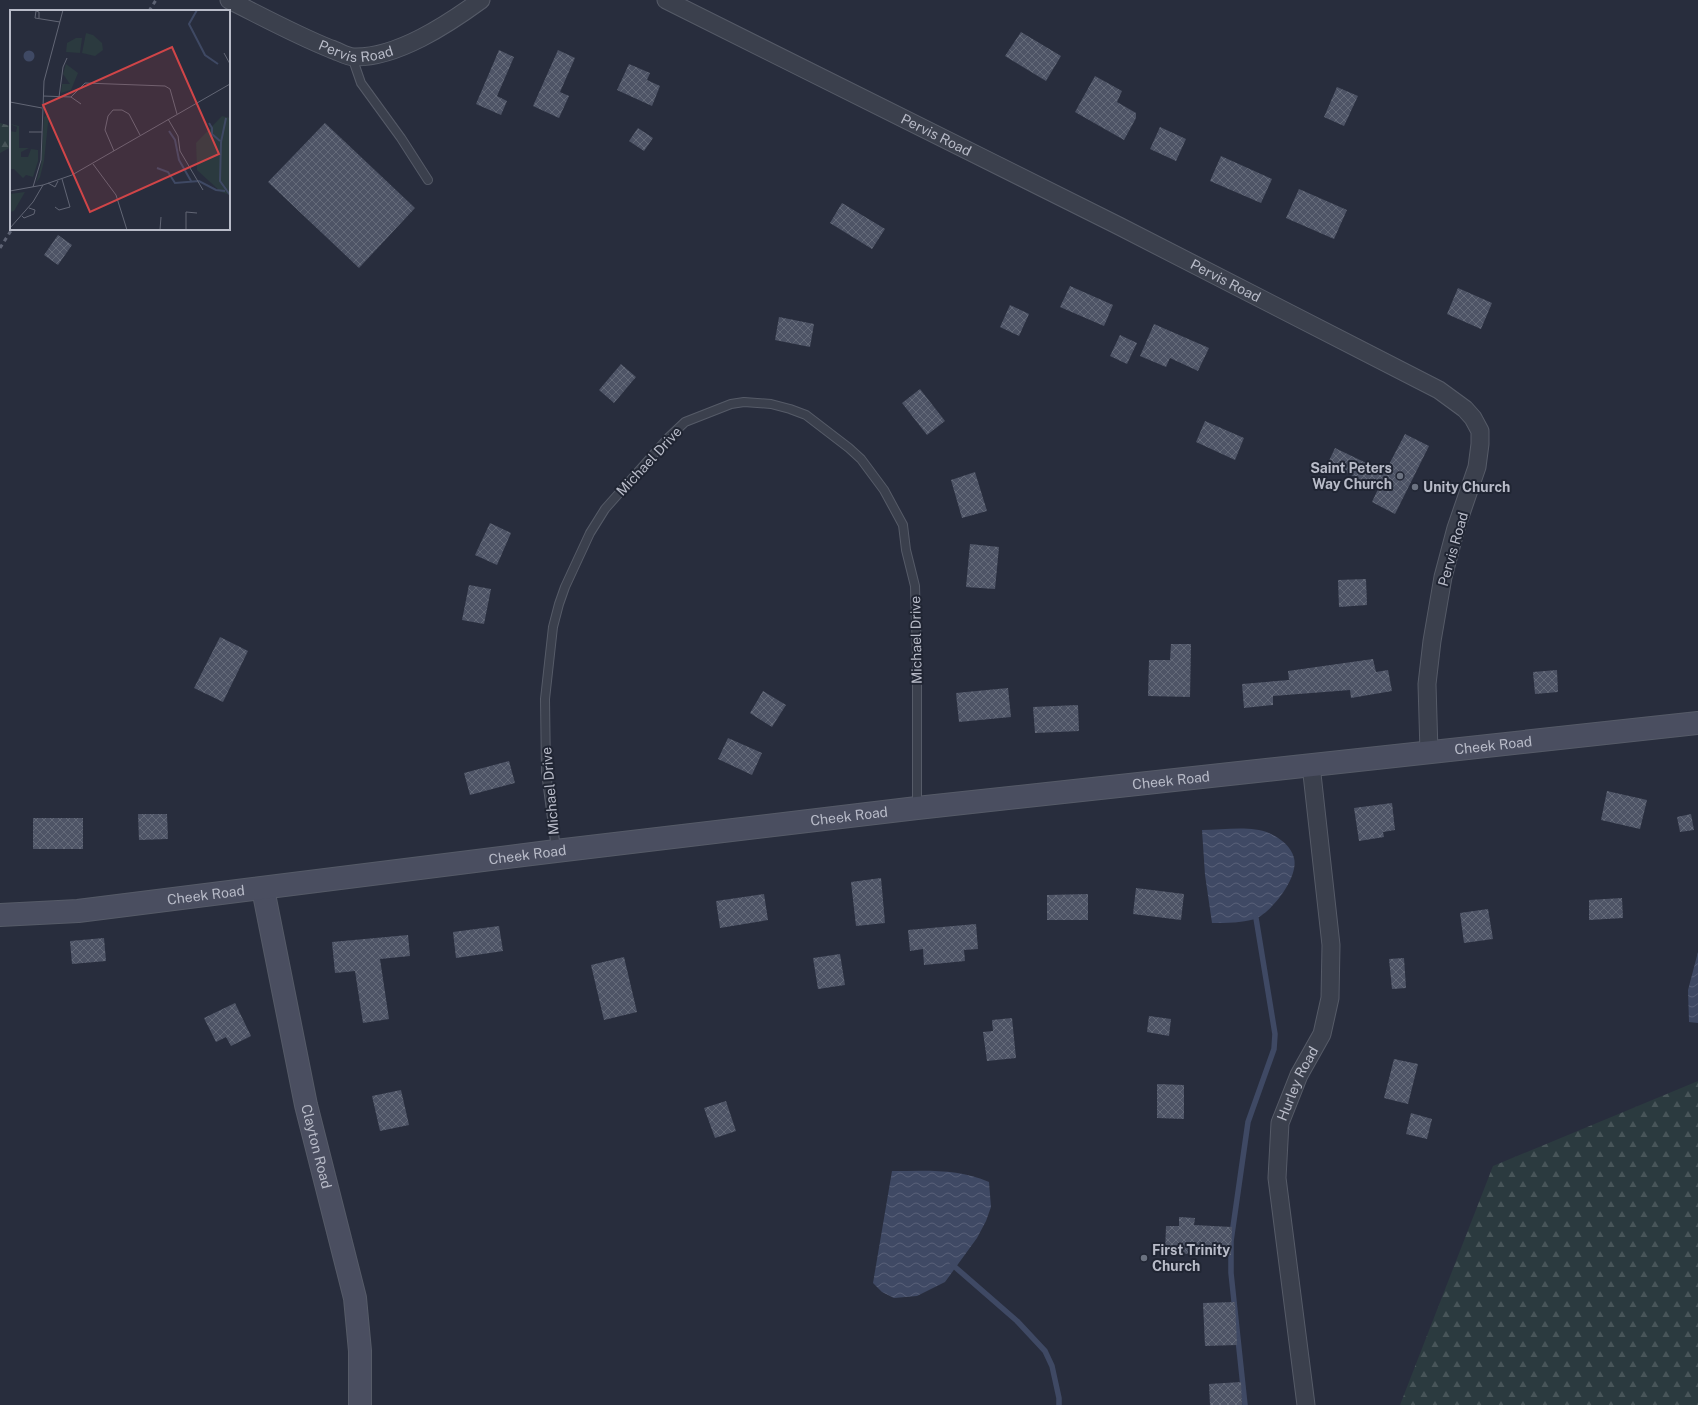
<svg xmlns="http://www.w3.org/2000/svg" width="1698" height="1405" font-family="'Public Sans',sans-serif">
  <defs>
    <pattern id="forest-firs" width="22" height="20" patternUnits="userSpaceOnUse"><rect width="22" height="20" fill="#2b3a3f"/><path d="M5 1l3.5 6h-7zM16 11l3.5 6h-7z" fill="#485559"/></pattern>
    <pattern id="water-waves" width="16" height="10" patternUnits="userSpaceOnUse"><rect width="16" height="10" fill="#3f4964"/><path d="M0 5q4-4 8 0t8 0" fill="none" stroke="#596179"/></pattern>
    <pattern id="building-cross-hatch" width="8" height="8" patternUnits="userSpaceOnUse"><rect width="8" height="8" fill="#4e5466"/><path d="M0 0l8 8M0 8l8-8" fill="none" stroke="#656b7a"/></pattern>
  </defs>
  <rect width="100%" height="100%" fill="#282d3d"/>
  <path fill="url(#forest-firs)" d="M 0,123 L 11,126 L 11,147 L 0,153 Z
    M 1698,1081 L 1698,1405 L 1400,1405 L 1493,1166 Z"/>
  <path fill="url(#water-waves)" d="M 1202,830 C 1223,830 1250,825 1269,833 C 1280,838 1291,846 1294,858 C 1299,877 1272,912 1255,919 C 1241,923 1226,923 1212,923 L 1205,875 Z
    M 1698,952 L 1698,1023 L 1689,1022 L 1688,990 Z
    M 892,1171 C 925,1171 958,1168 989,1182 L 991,1207 L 986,1221 L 977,1238 L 945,1282 L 917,1296 L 894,1298 L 882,1292 L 873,1283 Z"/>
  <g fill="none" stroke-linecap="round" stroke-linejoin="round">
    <path stroke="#3f4964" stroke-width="5.5" d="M 952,1262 L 955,1267 L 1017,1321 L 1045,1351 L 1052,1366 L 1059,1398 L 1059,1405
      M 1245,1405 L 1231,1273 L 1231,1241 L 1248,1122 L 1274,1049 L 1275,1034 L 1255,912"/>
  </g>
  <path fill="url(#building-cross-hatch)" d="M 1021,32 L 1061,56 L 1046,81 L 1005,56 Z
    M 499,50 L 514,57 L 497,96 L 507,101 L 501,115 L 476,104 Z
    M 558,50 L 575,58 L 560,92 L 569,96 L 559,118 L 533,106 Z
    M 629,64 L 650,73 L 647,80 L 660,86 L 652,106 L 617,90 Z
    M 1095,76 L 1122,91 L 1117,102 L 1136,113 L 1136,118 L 1124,140 L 1075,112 Z
    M 1337,87 L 1358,96 L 1344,126 L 1324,117 Z
    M 325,123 L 415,208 L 359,268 L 268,182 Z
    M 1160,127 L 1186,139 L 1176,161 L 1150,149 Z
    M 638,128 L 653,138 L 644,151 L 629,141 Z
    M 1221,156 L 1272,179 L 1261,203 L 1210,181 Z
    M 1299,189 L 1347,210 L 1334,239 L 1286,218 Z
    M 842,203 L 885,229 L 872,249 L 830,223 Z
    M 58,235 L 72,245 L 58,265 L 44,255 Z
    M 1070,286 L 1113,305 L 1104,326 L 1060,307 Z
    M 1458,288 L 1492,303 L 1481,329 L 1447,314 Z
    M 1010,305 L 1029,314 L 1019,336 L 1000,327 Z
    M 779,317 L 814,324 L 810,347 L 775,340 Z
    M 1154,324 L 1209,348 L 1198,371 L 1170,358 L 1166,367 L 1140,356 Z
    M 1120,335 L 1137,343 L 1127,364 L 1110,356 Z
    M 621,364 L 636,377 L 614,403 L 599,390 Z
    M 920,389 L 945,421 L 927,435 L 902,403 Z
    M 1205,421 L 1244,438 L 1235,460 L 1196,442 Z
    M 1405,434 L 1429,446 L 1395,514 L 1372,502 L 1378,489 L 1328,463 L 1335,448 L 1385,472 Z
    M 975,472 L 987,511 L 962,518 L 951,480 Z
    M 490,523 L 511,533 L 497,565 L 475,555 Z
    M 970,544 L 999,547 L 995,589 L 966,587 Z
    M 1366,579 L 1367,605 L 1339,607 L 1338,580 Z
    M 469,585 L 491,589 L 484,624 L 462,620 Z
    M 220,637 L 248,651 L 223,702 L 194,688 Z
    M 1171,644 L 1191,644 L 1190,697 L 1148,696 L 1149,660 L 1170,660 Z
    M 1373,659 L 1376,672 L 1388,670 L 1392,691 L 1351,698 L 1350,690 L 1273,696 L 1273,705 L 1244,708 L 1242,684 L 1289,680 L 1288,671 Z
    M 1557,670 L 1558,692 L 1535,694 L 1533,672 Z
    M 1008,688 L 1011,717 L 959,722 L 956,693 Z
    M 763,691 L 786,705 L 772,727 L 750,713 Z
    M 1078,705 L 1079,731 L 1035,733 L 1033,707 Z
    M 728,738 L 762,753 L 752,775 L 718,759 Z
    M 509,761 L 515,783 L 470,795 L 464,773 Z
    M 1607,791 L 1647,800 L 1640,829 L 1601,820 Z
    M 1392,803 L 1395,830 L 1383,832 L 1384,837 L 1359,841 L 1354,808 Z
    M 138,814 L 167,814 L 168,839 L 139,840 Z
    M 1691,814 L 1694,830 L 1680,832 L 1677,817 Z
    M 33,818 L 83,818 L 83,849 L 33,849 Z
    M 881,878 L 885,923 L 856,926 L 851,882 Z
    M 1136,888 L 1184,894 L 1181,920 L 1133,914 Z
    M 764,894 L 768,920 L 720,928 L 716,901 Z
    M 1088,894 L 1088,920 L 1047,920 L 1047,895 Z
    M 1622,898 L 1623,918 L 1589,920 L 1589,900 Z
    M 1488,909 L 1493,939 L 1464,943 L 1460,913 Z
    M 976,924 L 978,949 L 964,950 L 965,961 L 924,965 L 923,949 L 910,951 L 908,930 Z
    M 499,926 L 503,951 L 456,958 L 453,932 Z
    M 408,935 L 410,956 L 380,959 L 389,1019 L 363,1023 L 355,971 L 335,973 L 332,942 Z
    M 104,938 L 106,961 L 72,964 L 70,941 Z
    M 840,954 L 845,985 L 818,989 L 813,958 Z
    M 624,957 L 637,1012 L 604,1020 L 591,965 Z
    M 1404,958 L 1406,988 L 1392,989 L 1389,959 Z
    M 235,1003 L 251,1036 L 231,1046 L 226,1037 L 216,1042 L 204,1018 Z
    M 1149,1016 L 1171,1019 L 1169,1036 L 1147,1032 Z
    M 1012,1018 L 1016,1058 L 987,1061 L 983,1032 L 993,1031 L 992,1020 Z
    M 1394,1059 L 1418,1064 L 1408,1104 L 1384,1098 Z
    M 1157,1084 L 1184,1085 L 1184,1119 L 1157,1118 Z
    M 401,1090 L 409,1125 L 380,1131 L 372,1096 Z
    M 726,1101 L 736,1131 L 715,1138 L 704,1108 Z
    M 1411,1113 L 1432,1119 L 1427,1139 L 1406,1134 Z
    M 1179,1217 L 1195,1218 L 1194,1225 L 1232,1227 L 1231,1255 L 1165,1253 L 1166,1226 L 1179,1226 Z
    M 1235,1302 L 1237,1345 L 1205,1346 L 1203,1303 Z
    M 1241,1382 L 1242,1405 L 1210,1405 L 1209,1384 Z"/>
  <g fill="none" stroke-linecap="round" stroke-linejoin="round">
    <defs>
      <path id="lane" d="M 352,57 L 361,83 L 401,138 L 428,180
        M 556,849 L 546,772 L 545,699 L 553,627 L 559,604 L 565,587 L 590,533 L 605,509 L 668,438 L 685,422 L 731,404 L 744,402 L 771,404 L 790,409 L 806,415 L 849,448 L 861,459 L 884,490 L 903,525 L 906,550 L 915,586 L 917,658 L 917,808"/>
      <g id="street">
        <path id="s1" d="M 229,0 C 263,17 296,35 331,49 C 338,51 347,57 354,57 C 397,58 448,24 481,0"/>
        <path id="s2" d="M 666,0 L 1119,226 L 1439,390 L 1465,409 L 1473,418 L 1480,431 L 1480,444 L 1477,467 L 1456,528 L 1443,577 L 1432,641 L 1427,684 L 1429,752"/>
        <path id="s3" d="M 1306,1405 L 1277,1178 L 1280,1123 L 1299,1075 L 1322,1034 L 1330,998 L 1331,945 L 1311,765"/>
      </g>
      <g id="secondary">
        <path id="s4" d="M 263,889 L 306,1105 L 355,1298 L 360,1351 L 360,1405"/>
        <path id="s5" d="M 0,915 L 78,911 L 556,851 L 917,808 L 1698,723"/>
      </g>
    </defs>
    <use href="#lane" stroke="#565b68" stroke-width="10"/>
    <use href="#street" stroke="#565b68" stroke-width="19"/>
    <use href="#secondary" stroke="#565b68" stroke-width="24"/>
    <use href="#lane" stroke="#3b404d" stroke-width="8"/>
    <use href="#street" stroke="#3b404d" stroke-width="17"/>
    <use href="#secondary" stroke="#4a4e60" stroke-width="22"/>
    <path stroke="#5e6374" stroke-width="3" stroke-dasharray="4 4" stroke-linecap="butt" d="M 149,11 L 156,0
      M 0,248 L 12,229"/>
  </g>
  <g fill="#6b7280" stroke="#202533" stroke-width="1.5">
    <circle cx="1400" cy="476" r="4"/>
    <circle cx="1415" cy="487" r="4"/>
    <circle cx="1144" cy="1258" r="4"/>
  </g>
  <g text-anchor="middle" stroke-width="4" stroke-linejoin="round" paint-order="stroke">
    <g font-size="14" fill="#b8bbc8" stroke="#202533">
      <text dy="5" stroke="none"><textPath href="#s1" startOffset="139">Pervis Road</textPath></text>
      <text dy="5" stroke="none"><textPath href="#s2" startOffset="302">Pervis Road</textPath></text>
      <text dy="5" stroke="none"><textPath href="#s2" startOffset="626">Pervis Road</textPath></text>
      <text transform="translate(649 461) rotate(-47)" y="5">Michael Drive</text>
      <text transform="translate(1453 549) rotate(-74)" y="5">Pervis Road</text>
      <text transform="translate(916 640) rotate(-91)" y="5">Michael Drive</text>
      <text dy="5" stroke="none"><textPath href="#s5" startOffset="1503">Cheek Road</textPath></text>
      <text dy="5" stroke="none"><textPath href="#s5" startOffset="1179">Cheek Road</textPath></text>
      <text transform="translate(550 791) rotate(-95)" y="5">Michael Drive</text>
      <text dy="5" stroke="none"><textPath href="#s5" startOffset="855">Cheek Road</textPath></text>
      <text dy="5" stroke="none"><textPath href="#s5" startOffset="531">Cheek Road</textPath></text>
      <text dy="5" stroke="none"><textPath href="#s5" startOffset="207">Cheek Road</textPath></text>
      <text dy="5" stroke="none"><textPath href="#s3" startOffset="327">Hurley Road</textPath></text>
      <text dy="5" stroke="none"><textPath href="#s4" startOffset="263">Clayton Road</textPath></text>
    </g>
    <g font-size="14" font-weight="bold" fill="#b8bbc8" stroke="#202533" text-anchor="start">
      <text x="1392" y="473" text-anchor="end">Saint Peters<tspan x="1392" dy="16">Way Church</tspan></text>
      <text x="1423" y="492">Unity Church</text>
      <text x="1152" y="1255">First Trinity<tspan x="1152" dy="16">Church</tspan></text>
    </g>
  </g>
  <g transform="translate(10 10)">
    <rect width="220" height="220" fill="#282d3d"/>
    <path d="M 76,23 L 83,25 L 92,33 L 93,40 L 85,46 L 72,43 ZM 66,28 L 72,28 L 70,43 L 56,42 L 57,33 ZM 56,54 L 68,63 L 61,80 L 51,83 L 52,74 L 60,74 L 53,64 Z" fill="#2b3a3f"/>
    <path d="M 39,104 L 34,151 L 30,167 L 26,173 L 31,155 L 34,107 ZM 212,106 L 220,108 L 220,185 L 211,182 L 187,160 L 186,133 ZM 0,114 L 9,116 L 9,138 L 19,138 L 11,142 L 11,147 L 18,147 L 21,139 L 28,140 L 28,151 L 23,167 L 16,165 L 13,168 L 4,159 L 0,159 L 0,121 L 6,122 L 7,117 ZM 15,182 L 4,201 L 0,202 L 0,205 L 0,184 Z" fill="#2b3a3f"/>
    <path d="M13.5 46a5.5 5.5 0 1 1 11 0a5.5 5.5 0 1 1-11 0Z" fill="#3f4964"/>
    <path fill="none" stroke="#3f4964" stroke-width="2" d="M 187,0 L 179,14 L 195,45 L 208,54M 216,108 L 211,132 L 210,171 L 220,185M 199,113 L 202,118 L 202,124 L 210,131M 159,121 L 165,130 L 169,150 L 181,171M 147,158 L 158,162 L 165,173 L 189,171 L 206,180 L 215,181"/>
    <path fill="none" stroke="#626675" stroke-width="1" d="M 29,8 L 29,2 L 26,1 L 25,8 L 50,12M 0,15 L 0,29M 214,43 L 220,54M 33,86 L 61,87 L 75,73 L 155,76 L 160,79 L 167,104M 49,87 L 53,57 L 57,48M 61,87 L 71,94M 0,92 L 32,98M 158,109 L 168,126 L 170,141 L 193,180M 19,122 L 32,122M 104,141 L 95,120 L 98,106 L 103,100 L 112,100 L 119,104 L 130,125M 83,154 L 106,185 L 117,220M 38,173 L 45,177 L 48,171M 23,177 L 31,150 L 34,71 L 53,0M 0,181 L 33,175 L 62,165 L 220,74M 45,197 L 49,200 L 60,197 L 52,169M 12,206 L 14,208 L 24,204 L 25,200 L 19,198M 0,218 L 23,192 L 33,175M 150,220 L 151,207M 176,220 L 176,202 L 187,203"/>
    <path fill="#d04548" fill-opacity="0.15" stroke="#d04548" stroke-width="2" d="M 162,37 L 209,144 L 80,202 L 33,95 Z"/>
    <rect width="220" height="220" fill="none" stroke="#b8bbc8" stroke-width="2"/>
  </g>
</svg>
